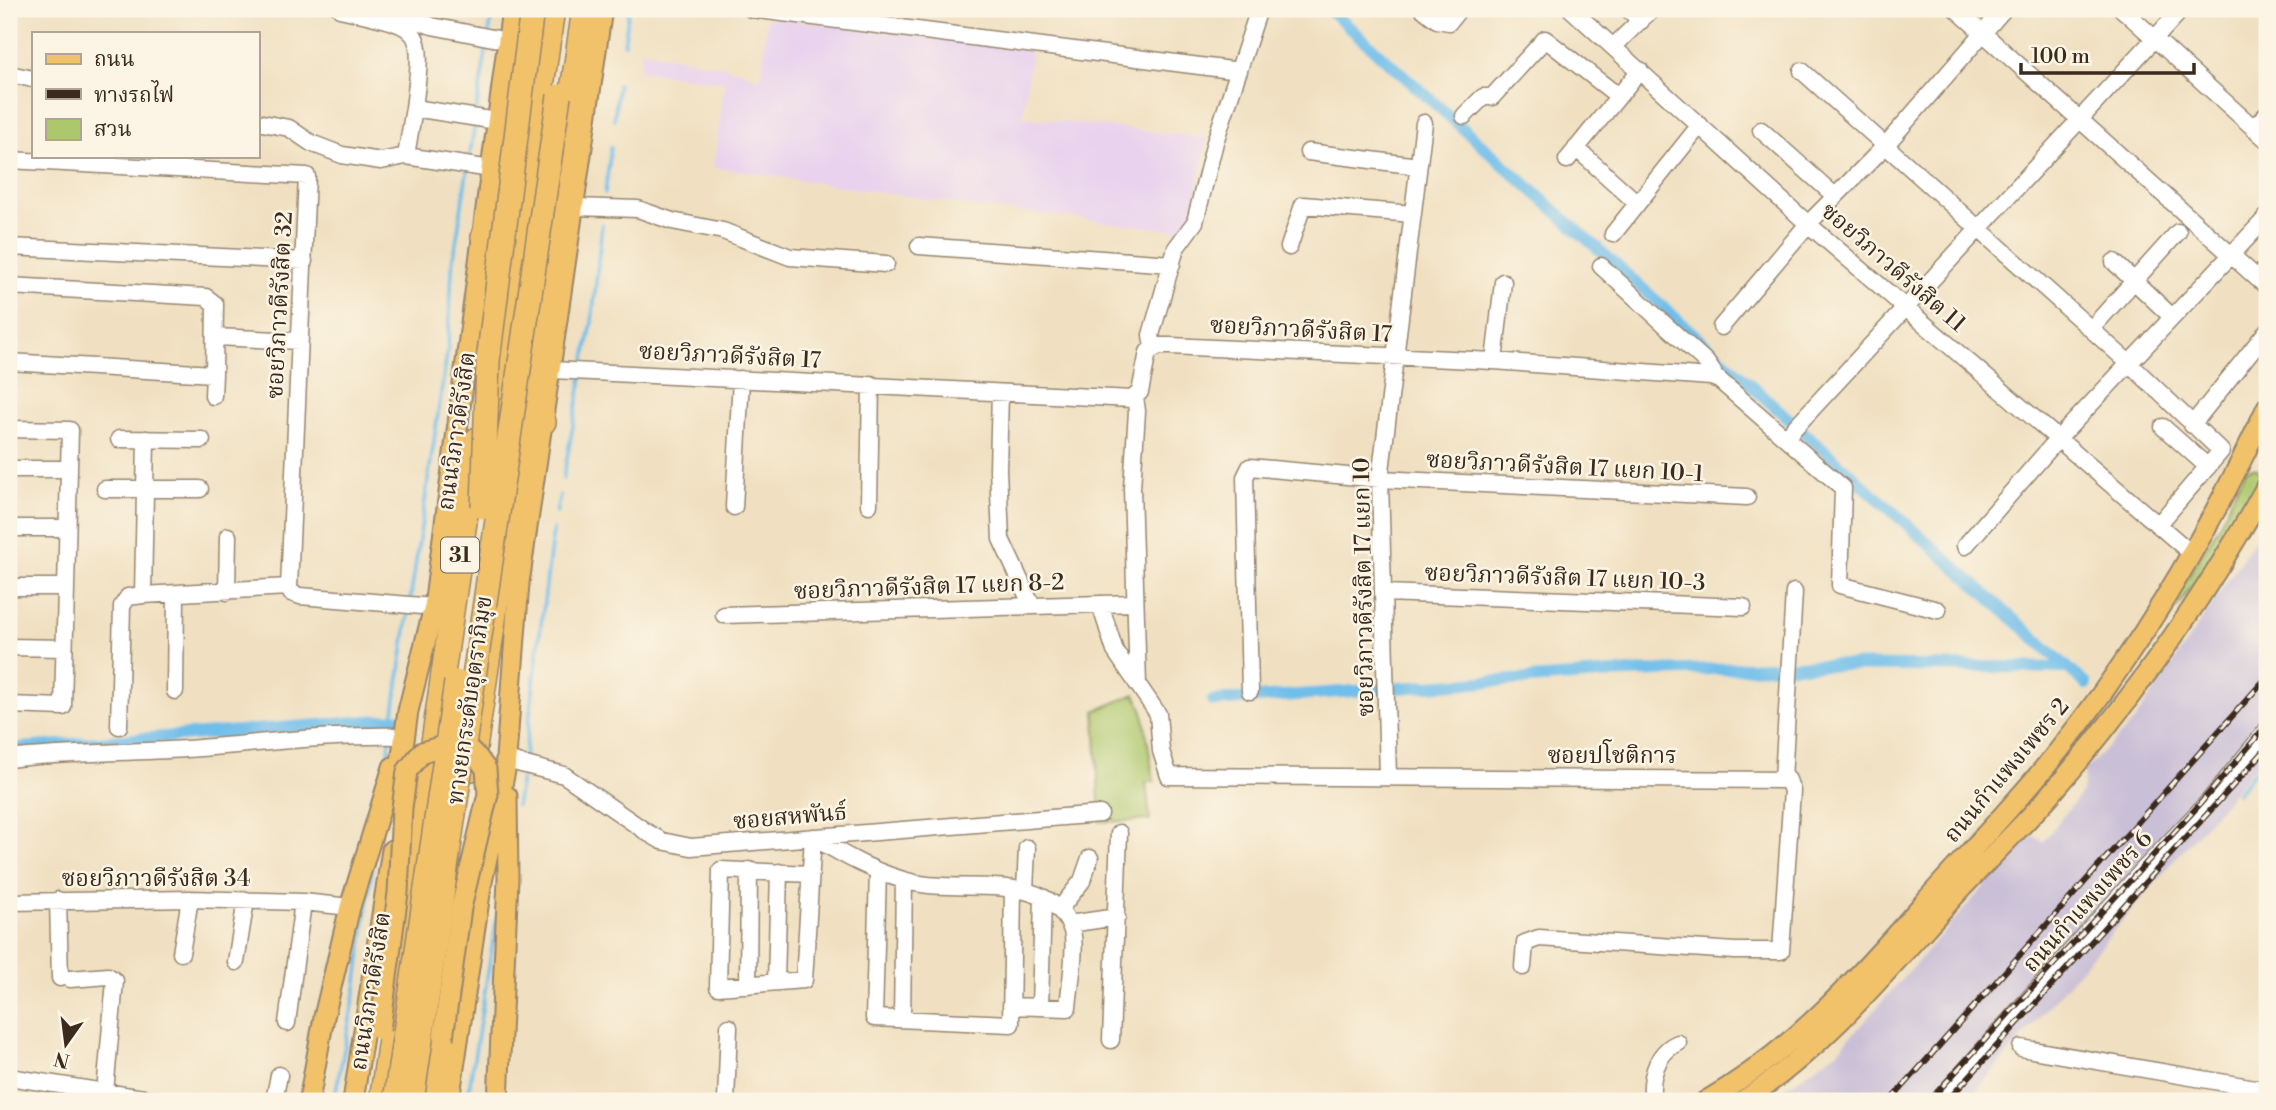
<svg xmlns="http://www.w3.org/2000/svg" width="2276" height="1110" font-family="'Libre Bodoni','Noto Serif Thai',serif">
  <rect width="100%" height="100%" fill="#fcf5e5"/>
  <filter id="ink" filterUnits="userSpaceOnUse"><feTurbulence type="fractalNoise" baseFrequency=".0143" numOctaves="2"/><feDisplacementMap in="SourceGraphic" scale="14" xChannelSelector="R" yChannelSelector="G"/><feConvolveMatrix kernelMatrix="1 2 1 2 8 2 1 2 1" color-interpolation-filters="sRGB"/></filter>
  <filter id="wash" filterUnits="userSpaceOnUse"><feTurbulence type="fractalNoise" baseFrequency=".00686" numOctaves="4" result="noise"/><feDisplacementMap in="SourceGraphic" scale="28" xChannelSelector="R" yChannelSelector="G"/><feGaussianBlur stdDeviation="1.57" result="paint"/><feColorMatrix in="noise" values="0 0 0 0 0 0 0 0 0 0 0 0 0 0 0 0 0 1.4 0 .05"/><feComposite in="paint" operator="in"/></filter>
  <g filter="url(#wash)">
    <rect width="100%" height="100%" fill="#f0e0c1"/>
    <path fill="#e8d2ee" d="M 767,17 L 1031,51 L 1023,117 L 1207,138 L 1192,218 L 1182,231 L 977,207 L 713,167 L 725,82 L 640,71 L 641,51 L 723,66 L 761,79 Z"/>
    <path fill="#c9bfd7" d="M 2267,521 L 2267,753 L 1967,1101 L 1788,1101 L 1778,1093 L 1837,1052 L 2031,834 L 2043,842 L 2082,792 L 2086,769 L 2134,722 Z"/>
    <path fill="#adc76c" stroke="#747845" stroke-width="2" d="M 2250,468 L 2256,468 L 2263,477 L 2249,501 L 2105,714 L 2069,757 L 1871,980 L 1762,1080 L 1728,1101 L 1723,1101 L 1760,1076 L 2100,710 L 2177,597 L 2218,527 L 2245,471 Z
      M 1135,694 L 1143,711 L 1154,782 L 1146,782 L 1150,820 L 1100,822 L 1095,711 Z"/>
    <g fill="none" stroke-linecap="round" stroke-linejoin="round">
      <path stroke="#6fbeea" stroke-width="3.5" d="M 489,33 L 493,9
        M 624,44 L 629,9
        M 476,112 L 488,40
        M 614,120 L 618,85
        M 469,161 L 475,123
        M 605,193 L 611,147
        M 585,359 L 592,322 L 602,224
        M 563,479 L 582,378
        M 556,513 L 560,495
        M 410,601 L 448,347 L 452,270 L 467,172
        M 391,733 L 409,609
        M 524,761 L 553,529
        M 387,764 L 390,740
        M 2237,793 L 2267,757
        M 516,806 L 523,768
        M 334,1101 L 356,989 L 373,862
        M 467,1101 L 497,917"/>
      <path stroke="#6fbeea" stroke-width="12" d="M 1329,9 L 2086,684
        M 1213,701 L 1629,672 L 1825,665 L 2068,668
        M 2107,703 L 2109,704
        M 9,749 L 409,718"/>
    </g>
  </g>
  <g filter="url(#ink)">
    <g fill="none" stroke-linecap="round" stroke-linejoin="round">
      <defs>
        <path id="minor" d="M 340,9 C 423,28 425,22 414,108
          M 751,9 L 1239,71
          M 1423,9 L 1437,20 L 1449,22 L 1459,9
          M 1571,9 L 1808,224 L 2192,554
          M 1628,9 L 1641,21
          M 1956,9 L 2267,287
          M 2122,9 L 2267,140
          M 393,11 L 432,26 L 508,41
          M 1614,46 L 1652,9
          M 1802,71 L 2130,364 L 2221,451 L 2158,525
          M 9,74 L 33,79
          M 1464,116 L 1483,97 L 1492,97 L 1545,39 L 1618,96
          M 257,122 L 289,128 L 311,143 L 342,155 L 381,161 L 406,156 L 414,108 L 497,121
          M 2253,128 L 2267,114
          M 1761,130 L 1835,196
          M 1576,148 L 1637,203
          M 1308,152 L 1418,166
          M 406,156 L 491,169
          M 9,160 L 307,176 L 289,587 L 291,593 L 300,596 L 434,607
          M 1567,160 L 1640,70
          M 575,207 L 638,209 L 672,221 L 723,231 L 790,257 L 886,264
          M 1613,234 L 1700,125
          M 919,246 L 1172,264
          M 9,247 L 304,261
          M 1289,247 L 1303,205 L 1413,214
          M 2114,262 L 2172,317
          M 1601,266 L 1706,362 L 1713,372 L 1712,377
          M 9,286 L 206,297 L 215,304 L 214,374 L 9,362
          M 1721,327 L 1808,224 L 1884,147 L 2004,9
          M 2091,329 L 2178,232
          M 216,337 L 299,341
          M 1153,348 L 1151,335 L 1176,248 L 1195,222 L 1215,142 L 1259,9
          M 1494,361 L 1503,282
          M 552,370 L 1132,399 L 1140,392 L 1148,352 L 1159,346 L 1170,346 L 1494,361 L 1711,377 L 1719,380 L 1843,488 L 1840,585 L 1938,610
          M 1000,393 L 998,469 L 1001,539 L 1032,606
          M 213,396 L 214,374
          M 1135,397 L 1137,411 L 1132,488 L 1138,685
          M 2192,425 L 2267,331
          M 2163,427 L 2208,467
          M 9,429 L 70,430 L 63,707 L 9,705
          M 1786,437 L 2182,9
          M 119,439 L 202,440
          M 146,439 L 143,595 L 289,587
          M 9,469 L 69,469
          M 105,489 L 200,489
          M 869,505 L 871,384
          M 734,507 L 741,379
          M 9,528 L 67,528
          M 1965,546 L 2057,440 L 2267,217
          M 9,587 L 66,587
          M 227,592 L 228,536
          M 1385,593 L 1743,607
          M 1100,604 L 1115,651 L 1158,714 L 1161,751 L 1169,776 L 1788,780 L 1792,791 L 1781,951 L 1735,951 L 1539,938 L 1525,943 L 1523,967
          M 724,615 L 1135,603
          M 9,647 L 64,648
          M 175,691 L 176,595
          M 1250,691 L 1245,477 L 1250,467 L 1380,479 L 1747,497
          M 119,726 L 122,606 L 128,597 L 143,595
          M 9,759 C 67,752 126,753 185,749 C 258,744 330,734 403,736
          M 506,760 L 564,775 L 648,833 L 662,841 L 691,847 L 1100,814
          M 1388,777 L 1380,479 L 1424,123
          M 1783,779 L 1794,592
          M 878,871 L 874,1018 L 1011,1024 L 1013,889
          M 811,874 L 721,870 L 718,987 L 804,980 L 813,837 C 845,856 879,875 915,883 C 964,894 1047,869 1071,928 C 1078,944 1069,990 1068,1008 L 1011,1006
          M 1025,891 L 1027,848
          M 58,900 L 60,978
          M 9,902 L 190,899 L 303,902
          M 1059,910 L 1082,881 L 1090,858
          M 1069,924 L 1117,917
          M 181,953 L 190,899
          M 236,962 L 246,900
          M 70,979 L 108,976 L 115,981 L 105,1092
          M 776,982 L 779,872
          M 748,985 L 749,870
          M 1040,1007 L 1043,898
          M 902,1019 L 904,880
          M 287,1023 L 303,902 L 350,907
          M 1111,1040 L 1119,833
          M 2021,1048 L 2267,1090
          M 9,1077 L 162,1101
          M 274,1101 L 279,1075
          M 726,1101 L 729,1027
          M 1653,1101 C 1649,1080 1656,1052 1678,1043
          M 1938,1101 L 2142,871 L 2209,801 L 2267,730"/>
        <path id="major" d="M 397,792 L 408,711 L 434,607 L 512,9
          M 309,1101 L 324,1017 L 350,907 L 393,767
          M 353,1101 L 392,850
          M 434,1101 L 443,1038
          M 449,1101 L 481,887 L 505,771 L 519,583 L 602,9
          M 498,1101 L 508,879 L 507,796
          M 1706,1101 C 1797,1049 1862,973 1930,896 C 1974,847 2019,800 2060,749 C 2143,644 2211,528 2267,407
          M 1743,1101 C 1823,1049 1885,973 1949,902 C 1982,865 2018,831 2051,794 C 2132,700 2207,594 2267,485"/>
        <path id="highway" d="M 483,237 L 508,186
          M 536,386 L 544,422
          M 494,425 L 553,9
          M 472,769 L 584,9
          M 381,1101 L 477,439"/>
      </defs>
      <use href="#minor" stroke="#968570" stroke-width="19"/>
      <use href="#major" stroke="#968570" stroke-width="23"/>
      <use href="#highway" stroke="#968570" stroke-width="26"/>
      <use href="#minor" stroke="#fff" stroke-width="16"/>
      <use href="#major" stroke="#f2c26a" stroke-width="19"/>
      <use href="#highway" stroke="#f2c26a" stroke-width="23"/>
      <defs>
        <path id="rail" d="M 1890,1101 L 2267,677
          M 1929,1101 L 2200,804 L 2267,725
          M 1947,1101 L 2267,748"/>
      </defs>
      <use href="#rail" stroke="#3b2a1e" stroke-width="6"/>
      <use href="#rail" stroke="#fcf5e5" stroke-width="3.5" stroke-dasharray="10" stroke-linecap="butt"/>
      <defs>
        <path id="major-bridge" d="M 380,1030 L 398,893 L 402,808 L 407,771 L 422,752 L 450,744 L 467,748 L 478,758 L 486,769 L 488,794 L 461,908 L 443,1038"/>
        <path id="highway-bridge" d="M 483,507 L 488,361 L 532,9
          M 395,1101 L 456,682
          M 412,1101 L 559,96"/>
      </defs>
      <use href="#major-bridge" stroke="#968570" stroke-width="23" stroke-linecap="butt"/>
      <use href="#highway-bridge" stroke="#968570" stroke-width="26" stroke-linecap="butt"/>
      <use href="#major-bridge" stroke="#f2c26a" stroke-width="19"/>
      <use href="#highway-bridge" stroke="#f2c26a" stroke-width="23"/>
    </g>
  </g>
  <g text-anchor="middle" stroke-width="5" stroke-linejoin="round" paint-order="stroke">
    <rect fill="#fcf5e5" stroke="#75675a" stroke-width="2" x="441" y="537.5" width="38" height="35" rx="5"/>
    <g font-size="21" font-weight="bold" fill="#3b2a1e">
      <text x="460" y="562">31</text>
    </g>
    <g font-size="23" fill="#3b2a1e" stroke="#fcf5e5">
      <text transform="translate(1894 267) rotate(41)" y="8">ซอยวิภาวดีรังสิต 11</text>
      <text transform="translate(279 305) rotate(-87)" y="8">ซอยวิภาวดีรังสิต 32</text>
      <text transform="translate(1301 329) rotate(3)" y="8">ซอยวิภาวดีรังสิต 17</text>
      <text transform="translate(730 355) rotate(3)" y="8">ซอยวิภาวดีรังสิต 17</text>
      <text transform="translate(456 431) rotate(-82)" y="8">ถนนวิภาวดีรังสิต</text>
      <text transform="translate(1565 466) rotate(3)" y="8">ซอยวิภาวดีรังสิต 17 แยก 10-1</text>
      <text transform="translate(1565 577) rotate(2)" y="8">ซอยวิภาวดีรังสิต 17 แยก 10-3</text>
      <text transform="translate(929 586) rotate(-2)" y="8">ซอยวิภาวดีรังสิต 17 แยก 8-2</text>
      <text transform="translate(1363 587) rotate(-91)" y="8">ซอยวิภาวดีรังสิต 17 แยก 10</text>
      <text transform="translate(469 700) rotate(-82)" y="8">ทางยกระดับอุตราภิมุข</text>
      <text x="1612" y="763">ซอยปโชติการ</text>
      <text transform="translate(2006 770) rotate(-50)" y="8">ถนนกำแพงเพชร 2</text>
      <text transform="translate(790 816) rotate(-5)" y="8">ซอยสหพันธ์</text>
      <text x="156" y="886">ซอยวิภาวดีรังสิต 34</text>
      <text transform="translate(2087 901) rotate(-48)" y="8">ถนนกำแพงเพชร 6</text>
      <text transform="translate(370 991) rotate(-81)" y="8">ถนนวิภาวดีรังสิต</text>
    </g>
  </g>
  <rect width="2276" height="1110" fill="none" stroke="#fcf5e5" stroke-width="35"/>
  <rect x="32" y="32" width="228" height="126" fill="#fcf5e5" stroke="#afa495" stroke-width="2"/>
  <rect x="46" y="54" width="35" height="10" fill="#f2c26a" stroke="#afa495" stroke-width="2"/>
  <text x="94" y="66" font-size="21" fill="#3b2a1e">ถนน</text>
  <rect x="46" y="89" width="35" height="10" fill="#3b2a1e" stroke="#afa495" stroke-width="2"/>
  <text x="94" y="102" font-size="21" fill="#3b2a1e">ทางรถไฟ</text>
  <rect x="46" y="119" width="35" height="21" fill="#adc76c" stroke="#afa495" stroke-width="2"/>
  <text x="94" y="136" font-size="21" fill="#3b2a1e">สวน</text>
  <g transform="translate(66 1044) rotate(194)" stroke="#fcf5e5" stroke-width="5" paint-order="stroke">
  <path d="M0-5L12 26L0 18L-12 26Z" fill="#3b2a1e"/>
  <text y="-10" font-size="19" font-weight="bold" text-anchor="middle" fill="#3b2a1e">N</text>
  </g>
  <path d="M2021 63v10h173v-10" fill="none" stroke="#3b2a1e" stroke-width="3.5"/>
  <text x="2031" y="63" font-size="21" fill="#3b2a1e" stroke="#fcf5e5" stroke-width="5" paint-order="stroke">100 m</text>
</svg>
